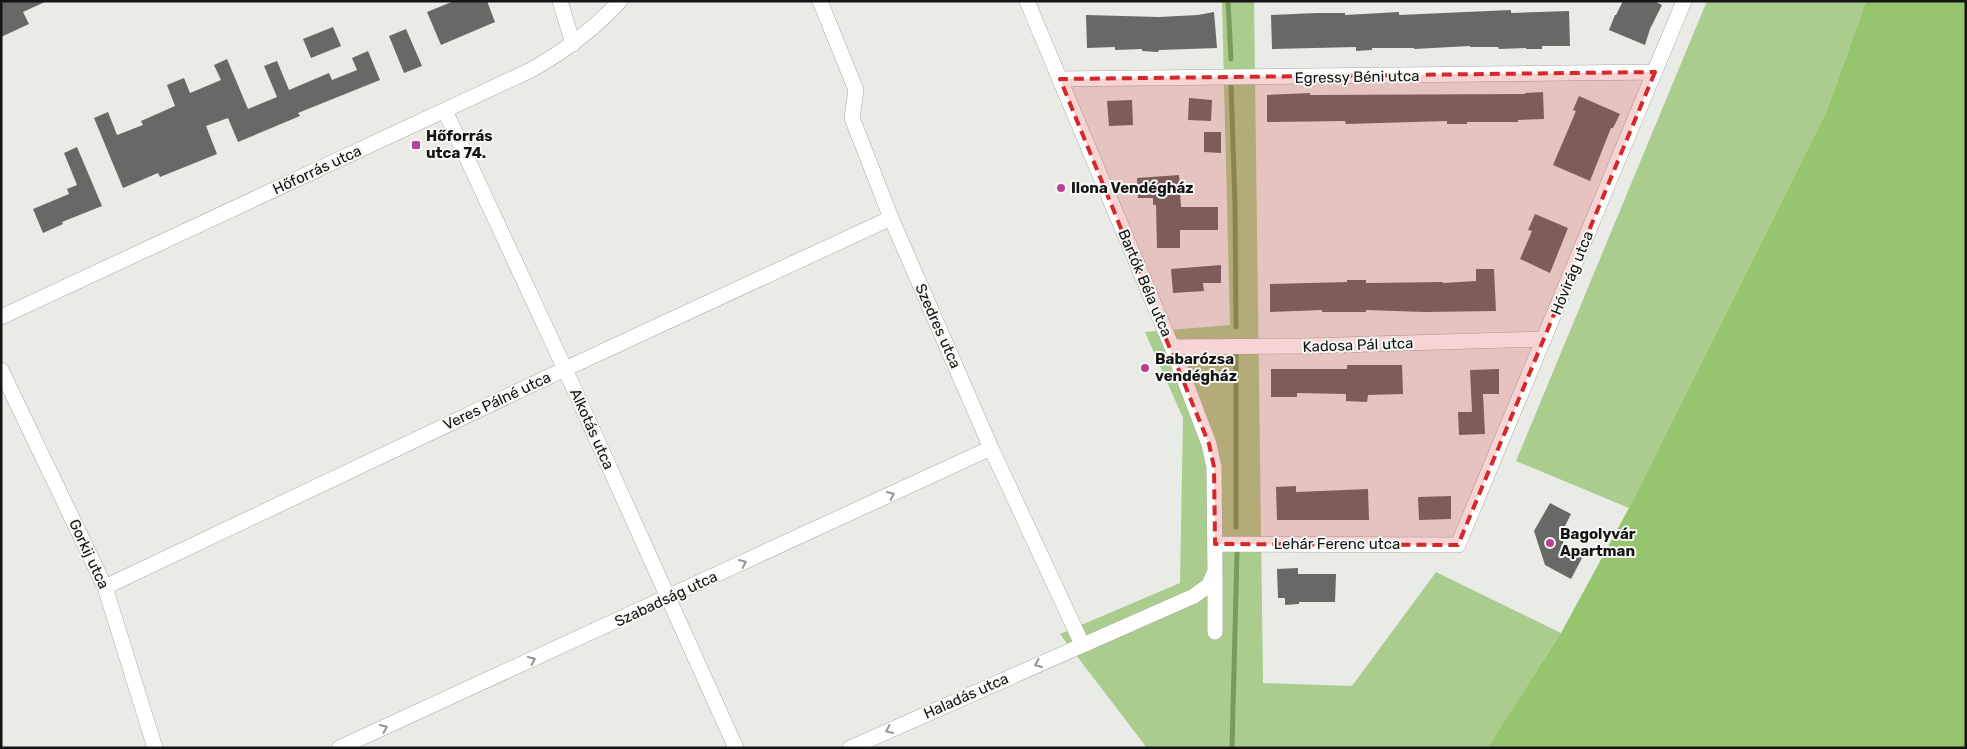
<svg xmlns="http://www.w3.org/2000/svg" width="1967" height="749" font-family="Rubik,sans-serif">
  <rect width="100%" height="100%" fill="#e9ebe7"/>
  <path fill="#aacd8d" d="M 1222,1 L 1254,1 L 1263,683 L 1352,686 L 1436,572 L 1561,633 L 1487,748 L 1147,748 L 1060,634 L 1180,583 L 1183,418 L 1145,332 L 1230,325 Z
    M 1707,1 L 1866,1 L 1827,110 L 1629,508 L 1516,461 Z"/>
  <path fill="#97c56d" d="M 1866,1 L 1966,1 L 1966,748 L 1487,748 L 1561,633 L 1629,508 L 1827,110 Z"/>
  <g fill="none" stroke-linecap="round" stroke-linejoin="round">
    <path stroke="#7a9a5c" stroke-width="5" d="M 1228,1 L 1231,59
      M 1231,84 L 1235,204 L 1236,327
      M 1236,350 L 1236,527
      M 1232,748 L 1237,552"/>
  </g>
  <path fill="#686966" d="M 1,1 L 47,1 L 23,12 L 29,24 L 1,37 Z
    M 454,1 L 487,1 L 495,22 L 441,45 L 427,12 Z
    M 1623,1 L 1654,1 L 1662,5 L 1650,29 L 1645,45 L 1609,30 L 1615,15 L 1616,15 Z
    M 1511,10 L 1511,13 L 1569,11 L 1570,46 L 1542,46 L 1542,49 L 1526,49 L 1526,48 L 1499,49 L 1498,47 L 1470,47 L 1470,46 L 1414,49 L 1414,48 L 1372,48 L 1372,50 L 1356,51 L 1356,47 L 1272,49 L 1271,15 L 1317,13 L 1345,13 L 1345,15 L 1399,12 L 1399,15 Z
    M 1214,12 L 1217,48 L 1159,50 L 1158,52 L 1142,51 L 1142,49 L 1115,50 L 1115,47 L 1087,48 L 1086,15 L 1159,17 L 1198,15 Z
    M 333,27 L 341,46 L 311,58 L 303,39 Z
    M 406,29 L 422,66 L 404,73 L 389,36 Z
    M 368,51 L 380,80 L 298,113 L 300,116 L 238,142 L 228,118 L 206,126 L 217,154 L 160,177 L 158,173 L 123,188 L 94,118 L 108,112 L 117,135 L 143,125 L 141,121 L 175,106 L 167,85 L 184,78 L 190,93 L 221,80 L 214,65 L 227,59 L 248,109 L 277,97 L 264,66 L 277,61 L 289,90 L 329,73 L 332,80 L 357,70 L 352,58 Z
    M 1543,92 L 1544,119 L 1518,120 L 1518,122 L 1467,122 L 1467,124 L 1447,124 L 1447,121 L 1346,124 L 1345,121 L 1267,122 L 1267,95 L 1310,93 L 1310,95 L 1525,94 L 1525,93 Z
    M 1579,96 L 1620,114 L 1613,128 L 1611,128 L 1590,181 L 1553,165 L 1576,111 L 1573,110 Z
    M 1189,98 L 1212,100 L 1211,121 L 1188,120 Z
    M 1132,100 L 1133,125 L 1109,126 L 1107,101 Z
    M 1204,132 L 1221,132 L 1221,153 L 1204,152 Z
    M 77,147 L 102,206 L 62,222 L 63,224 L 43,233 L 33,209 L 69,194 L 67,189 L 77,185 L 64,153 Z
    M 1179,175 L 1181,207 L 1218,207 L 1218,230 L 1180,230 L 1180,248 L 1157,248 L 1156,205 L 1153,205 L 1153,198 L 1138,198 L 1137,178 Z
    M 1535,214 L 1568,228 L 1550,273 L 1520,259 L 1532,231 L 1528,230 Z
    M 1221,265 L 1221,283 L 1203,283 L 1204,291 L 1173,293 L 1171,269 Z
    M 1476,269 L 1494,269 L 1496,311 L 1425,312 L 1366,310 L 1366,312 L 1322,312 L 1322,310 L 1270,312 L 1270,284 L 1347,282 L 1347,280 L 1366,280 L 1366,283 L 1443,282 L 1443,283 L 1476,281 Z
    M 1347,365 L 1402,365 L 1403,394 L 1368,395 L 1367,402 L 1346,401 L 1346,394 L 1297,393 L 1297,397 L 1271,397 L 1271,369 L 1347,369 Z
    M 1499,369 L 1499,394 L 1483,394 L 1485,434 L 1459,435 L 1458,412 L 1472,412 L 1470,370 Z
    M 1296,486 L 1296,492 L 1368,489 L 1369,520 L 1277,520 L 1276,487 Z
    M 1451,496 L 1451,519 L 1419,520 L 1418,497 Z
    M 1550,503 L 1571,514 L 1561,534 L 1565,549 L 1582,558 L 1571,579 L 1545,565 L 1534,531 Z
    M 1298,568 L 1298,574 L 1336,574 L 1335,602 L 1299,602 L 1299,604 L 1285,605 L 1285,598 L 1278,598 L 1277,569 Z"/>
  <g fill="none" stroke-linecap="round" stroke-linejoin="round">
    <defs>
      <path id="minor" d="M 560,1 L 573,44
        M 820,1 L 856,90 L 852,118 L 891,218 L 991,448 L 1082,644
        M 1060,79 L 1655,72
        M 445,111 L 565,369 L 736,748
        M 1,317 L 531,70 C 565,51 593,30 620,1
        M 1172,347 L 1303,346 L 1544,339
        M 1,370 L 105,587 L 155,748
        M 1215,544 L 1458,545 L 1684,1
        M 1215,575 L 1215,632
        M 105,587 L 565,369 L 891,218
        M 339,748 L 991,448
        M 850,748 L 1194,596 L 1209,585 L 1215,571 L 1214,467 L 1209,444 L 1172,347 L 1027,1"/>
    </defs>
    <use href="#minor" stroke="#a9aba7" stroke-width="16"/>
    <use href="#minor" stroke="#fff" stroke-width="15"/>
  </g>
  <defs><path id="oneway-chevron" d="M-2-3.5L2.5 0L-2 3.5" fill="none" stroke-width="1.6" stroke-linecap="round" stroke-linejoin="round" transform="scale(1.25)"/></defs>
  <g stroke="#959695">
    <use href="#oneway-chevron" transform="translate(891 495) rotate(-25)"/>
    <use href="#oneway-chevron" transform="translate(743 563) rotate(-25)"/>
    <use href="#oneway-chevron" transform="translate(532 660) rotate(-24)"/>
    <use href="#oneway-chevron" transform="translate(1038 664) rotate(156)"/>
    <use href="#oneway-chevron" transform="translate(384 728) rotate(-24)"/>
    <use href="#oneway-chevron" transform="translate(889 730) rotate(156)"/>
  </g>
  <path fill="#d62828" fill-opacity="0.2" stroke="#d62828" stroke-width="4" stroke-dasharray="10 6" stroke-linejoin="round" d="M 1655,72 L 1458,545 L 1215,544 L 1214,467 L 1209,444 L 1060,79 Z"/>
  <g fill="#ba4196" stroke="#f6f8f4" stroke-width="2">
    <rect x="411" y="140" width="10" height="10" rx="2.5"/>
    <circle cx="1061" cy="188" r="5"/>
    <circle cx="1145" cy="368" r="5"/>
    <circle cx="1550" cy="543" r="5"/>
  </g>
  <g text-anchor="middle" stroke-width="4" stroke-linejoin="round" paint-order="stroke">
    <g font-size="15" fill="#141514" stroke="#f6f8f4">
      <text transform="translate(1357 77) rotate(-1)" y="5">Egressy Béni utca</text>
      <text transform="translate(317 170) rotate(-25)" y="5">Hőforrás utca</text>
      <text transform="translate(1572 273) rotate(-68)" y="5">Hóvirág utca</text>
      <text transform="translate(1145 283) rotate(67)" y="5">Bartók Béla utca</text>
      <text transform="translate(938 326) rotate(66)" y="5">Szedres utca</text>
      <text transform="translate(1358 345) rotate(-2)" y="5">Kadosa Pál utca</text>
      <text transform="translate(497 401) rotate(-25)" y="5">Veres Pálné utca</text>
      <text transform="translate(592 429) rotate(66)" y="5">Alkotás utca</text>
      <text x="1337" y="549">Lehár Ferenc utca</text>
      <text transform="translate(89 554) rotate(65)" y="5">Gorkij utca</text>
      <text transform="translate(666 599) rotate(-25)" y="5">Szabadság utca</text>
      <text transform="translate(966 696) rotate(-24)" y="5">Haladás utca</text>
    </g>
    <g font-size="15" font-weight="bold" fill="#141514" stroke="#f6f8f4" text-anchor="start">
      <text x="426" y="141">Hőforrás<tspan x="426" dy="17">utca 74.</tspan></text>
      <text x="1071" y="193">Ilona Vendégház</text>
      <text x="1155" y="364">Babarózsa<tspan x="1155" dy="17">vendégház</tspan></text>
      <text x="1560" y="539">Bagolyvár<tspan x="1560" dy="17">Apartman</tspan></text>
    </g>
  </g>
  <rect width="1967" height="749" fill="none" stroke="#141514" stroke-width="5"/>
</svg>
